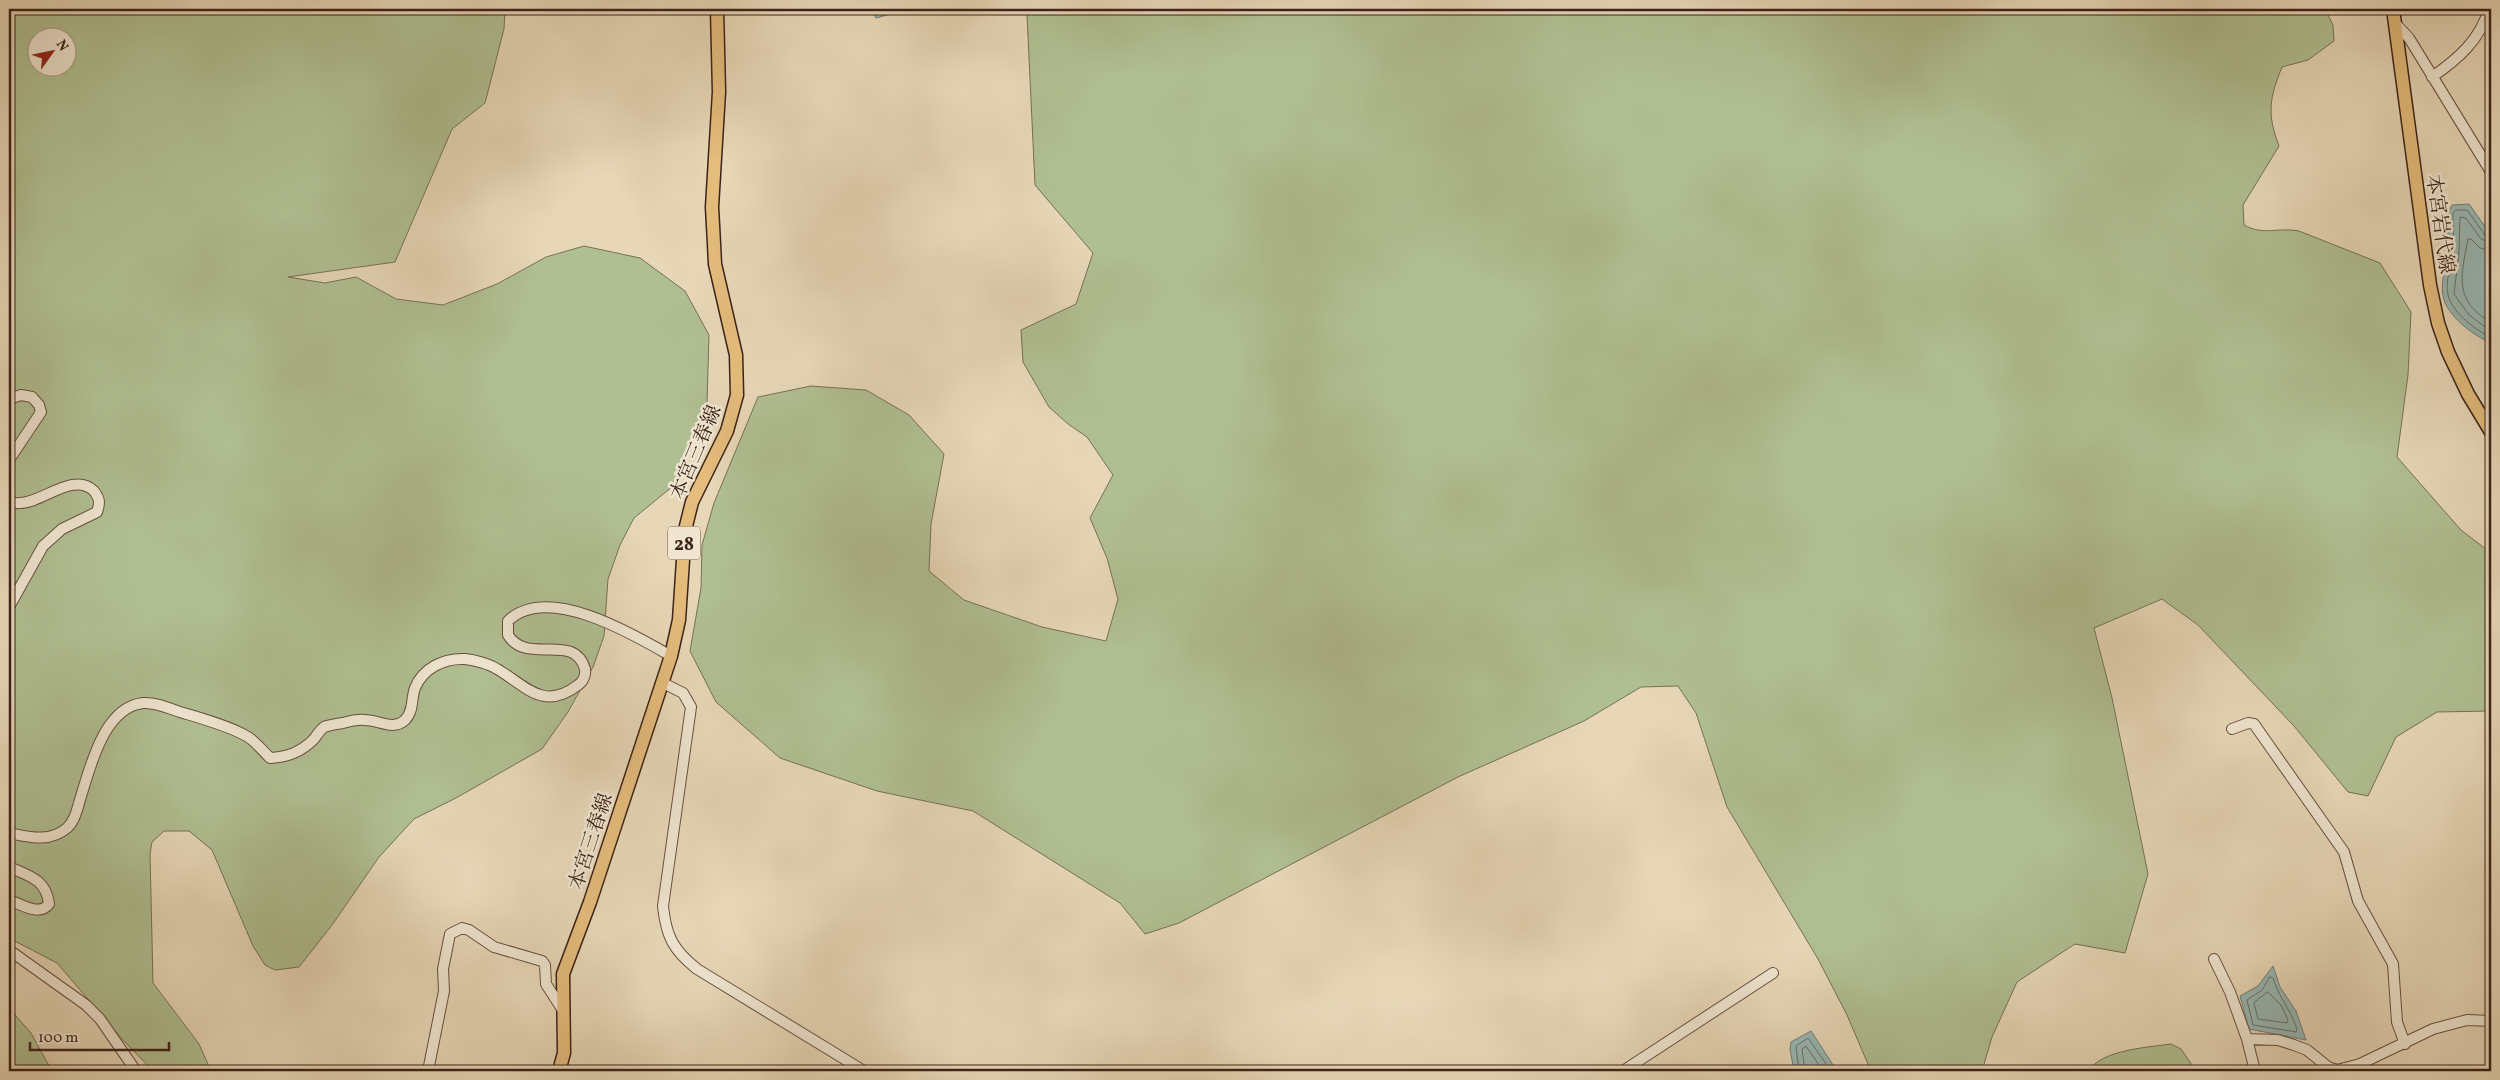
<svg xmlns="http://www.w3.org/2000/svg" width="2500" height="1080" font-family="Vollkorn,'Noto Serif JP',serif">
  <rect width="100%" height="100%" fill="#e7d7b7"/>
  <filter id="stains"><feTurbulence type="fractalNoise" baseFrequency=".004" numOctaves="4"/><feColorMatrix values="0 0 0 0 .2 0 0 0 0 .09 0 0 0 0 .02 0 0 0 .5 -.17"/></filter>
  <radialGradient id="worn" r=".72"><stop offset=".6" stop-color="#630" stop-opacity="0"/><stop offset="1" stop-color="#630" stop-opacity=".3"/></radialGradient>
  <path fill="#b0bf92" stroke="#767156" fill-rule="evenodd" d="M 10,9 L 505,9 L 504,29 L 485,103 L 452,129 L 395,262 L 288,277 L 325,283 L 356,277 L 396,299 L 443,305 L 497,284 L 546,257 L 584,246 L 640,258 L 685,291 L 709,335 L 707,402 L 678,482 L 634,518 L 620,545 L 608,579 L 604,636 L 593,667 L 568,712 L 542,749 L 456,798 L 414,819 L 379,857 L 332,925 L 299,967 L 275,970 L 265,965 L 253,946 L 212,850 L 189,831 L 164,831 L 152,842 L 150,854 L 153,983 L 199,1044 L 211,1071 L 153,1071 L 123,1040 L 57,963 L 9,938 ZM 38,38 L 68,38 L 68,68 L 38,68 Z
    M 1033,9 L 2325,9 L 2333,25 L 2334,41 L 2308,60 L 2282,67 C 2269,99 2267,114 2279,146 L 2243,205 L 2244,225 C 2264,236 2277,227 2299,231 L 2380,263 L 2411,312 L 2408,375 L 2397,457 L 2461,530 L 2491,553 L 2491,711 L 2437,712 L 2396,737 L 2368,796 L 2348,792 L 2294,726 L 2198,625 L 2162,599 L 2094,628 L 2112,698 L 2148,874 L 2125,953 L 2075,944 L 2017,982 L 1992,1037 L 1982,1071 L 1871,1071 L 1847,1015 L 1818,959 L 1727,807 L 1696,713 L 1678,686 L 1641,687 L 1584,721 L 1458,777 L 1179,923 L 1145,934 L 1120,903 L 973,811 L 877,791 L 780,758 L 716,702 L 690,651 L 701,588 L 702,545 L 714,503 L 758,397 L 811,386 L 866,390 L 909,415 L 944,454 L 931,524 L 929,571 L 964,600 L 1042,627 L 1106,641 L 1118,599 L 1107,558 L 1090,518 L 1113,475 L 1087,437 L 1068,424 L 1049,407 L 1023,362 L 1021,330 L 1076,304 L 1093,253 L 1035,185 L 1027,15 Z
    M 9,1008 L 31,1033 L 48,1064 L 57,1071 L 9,1071 Z
    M 2171,1044 L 2181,1049 L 2196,1071 L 2089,1071 C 2100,1050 2150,1047 2171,1044 Z"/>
  <path fill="#98b8b5" stroke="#737c77" d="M 871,9 L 909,9 L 876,18 Z
    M 2469,204 L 2491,235 L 2491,343 C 2474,336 2446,315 2443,296 C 2440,279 2448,262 2448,246 C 2449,233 2445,216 2452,205 Z
    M 2273,966 L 2280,987 L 2296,1011 L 2306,1040 L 2249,1029 L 2240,996 L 2258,986 Z
    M 1811,1031 L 1837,1071 L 1794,1071 L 1790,1049 L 1791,1042 Z"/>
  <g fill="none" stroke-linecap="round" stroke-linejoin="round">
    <path stroke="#6a6e67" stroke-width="1" d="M 2491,237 L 2485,235 L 2467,210 L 2456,210 L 2453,213 C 2452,226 2455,239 2453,252 C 2451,266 2445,281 2448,295 C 2452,312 2476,331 2491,337
      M 2491,243 L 2481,239 L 2466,218 L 2460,217 L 2459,252 L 2454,294 L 2469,315 L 2491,331
      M 2491,251 L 2480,248 L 2471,239 L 2468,239 C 2461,276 2453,301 2491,322
      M 2270,977 L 2273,978 C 2278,996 2291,1010 2297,1029 L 2296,1032 L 2253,1025 L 2247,1000 L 2262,990 Z
      M 2268,992 L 2281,1005 L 2288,1020 L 2287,1023 L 2258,1019 L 2254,1003 Z
      M 1799,1071 L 1796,1046 L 1808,1038 L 1831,1071
      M 1805,1071 L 1802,1049 L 1806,1046 L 1823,1071"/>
    <defs>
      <path id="minor" d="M 2395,23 L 2409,38 L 2491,172
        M 2432,77 C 2458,59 2480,40 2489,9
        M 9,399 L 21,395 L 32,397 L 39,405 L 41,412 L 9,460
        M 9,501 C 12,502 17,504 20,503 C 42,503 74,471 94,491 C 100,499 100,503 97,512 L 62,529 L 43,546 L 9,607
        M 663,683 L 683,693 L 691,707 L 663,906 C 666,936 673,950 697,969 L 864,1071
        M 2232,729 L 2248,723 L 2254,724 L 2344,852 L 2358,901 L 2393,964 L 2397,1022 L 2405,1044
        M 9,833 C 30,837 49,843 67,828 C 76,820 78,805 82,793 C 91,764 105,707 143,703 C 155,702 168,708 180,712 C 200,718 230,726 248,737 C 256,742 263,751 270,758 C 288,757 301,752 314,739 C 317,735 320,730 324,727 C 329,725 337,724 343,723 C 350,721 358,719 365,720 C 379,720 393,731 405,720 C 414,711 411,698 415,688 C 423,668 444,658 465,659 C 475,660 489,664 497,669 C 525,685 543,712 578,685 C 583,682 586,675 585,669 C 574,631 527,666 508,635 L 508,621 C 547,583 633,634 671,656
        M 9,867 C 29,876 46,879 49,904 C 39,917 21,904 9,900
        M 9,950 L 86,1005 L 100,1019 L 136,1071
        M 2214,959 L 2230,992 L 2247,1039
        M 428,1071 L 444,991 L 443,969 L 450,934 L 462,928 L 469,930 L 494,947 L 542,961 L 545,965 L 546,984 L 562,1009
        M 1623,1071 L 1773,973
        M 2255,1071 L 2247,1039 L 2278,1040 L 2294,1045 L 2307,1050 L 2328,1067 L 2337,1070 L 2360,1064 L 2433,1029 L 2467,1020 L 2491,1021"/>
      <path id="major" d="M 2393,9 L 2430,285 L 2438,323 L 2448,352 L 2468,394 L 2491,432
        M 559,1071 L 564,1053 L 563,974 L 590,902 L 671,656 L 679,620 L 685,530 L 692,502 L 727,431 L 737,395 L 736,355 L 715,264 L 714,244 L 712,207 L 719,92 L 717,9"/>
    </defs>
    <use href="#minor" stroke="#675040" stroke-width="12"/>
    <use href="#major" stroke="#3c2319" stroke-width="15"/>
    <use href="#minor" stroke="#efe5d0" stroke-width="10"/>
    <use href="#major" stroke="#e4bc7c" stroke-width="12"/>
  </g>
  <g text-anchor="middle" stroke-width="5" stroke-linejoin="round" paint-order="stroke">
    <rect fill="#efe5d0" stroke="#725d50" stroke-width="1" x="668" y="526.5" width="32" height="33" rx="4"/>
    <g font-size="19" font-weight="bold" fill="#3c2319">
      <text x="684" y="550">28</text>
    </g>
    <g font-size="20" fill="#3c2319" stroke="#efe5d0">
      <text transform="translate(2441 224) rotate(82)" y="7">本宮岩代線</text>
      <text transform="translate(695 452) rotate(-67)" y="7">本宮三春線</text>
      <text transform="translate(590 841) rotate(-72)" y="7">本宮三春線</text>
    </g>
  </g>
  <rect width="2500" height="1080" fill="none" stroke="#e7d7b7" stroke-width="30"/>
  <rect x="10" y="10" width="2480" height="1060" fill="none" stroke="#3c2319" stroke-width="2.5"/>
  <rect x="15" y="15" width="2470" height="1050" fill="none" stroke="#3c2319"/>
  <g transform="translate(52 52) rotate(57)"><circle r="24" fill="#efe5d0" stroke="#a79787"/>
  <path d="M0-4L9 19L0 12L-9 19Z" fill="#8f2418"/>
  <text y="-8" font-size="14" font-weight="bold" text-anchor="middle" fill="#3c2319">N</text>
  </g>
  <path d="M30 1042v8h139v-8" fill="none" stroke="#3c2319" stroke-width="2.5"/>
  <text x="38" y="1042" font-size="15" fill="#3c2319" stroke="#efe5d0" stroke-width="4" paint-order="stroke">100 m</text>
  <rect width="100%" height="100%" filter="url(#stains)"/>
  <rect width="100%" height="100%" fill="url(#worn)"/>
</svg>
